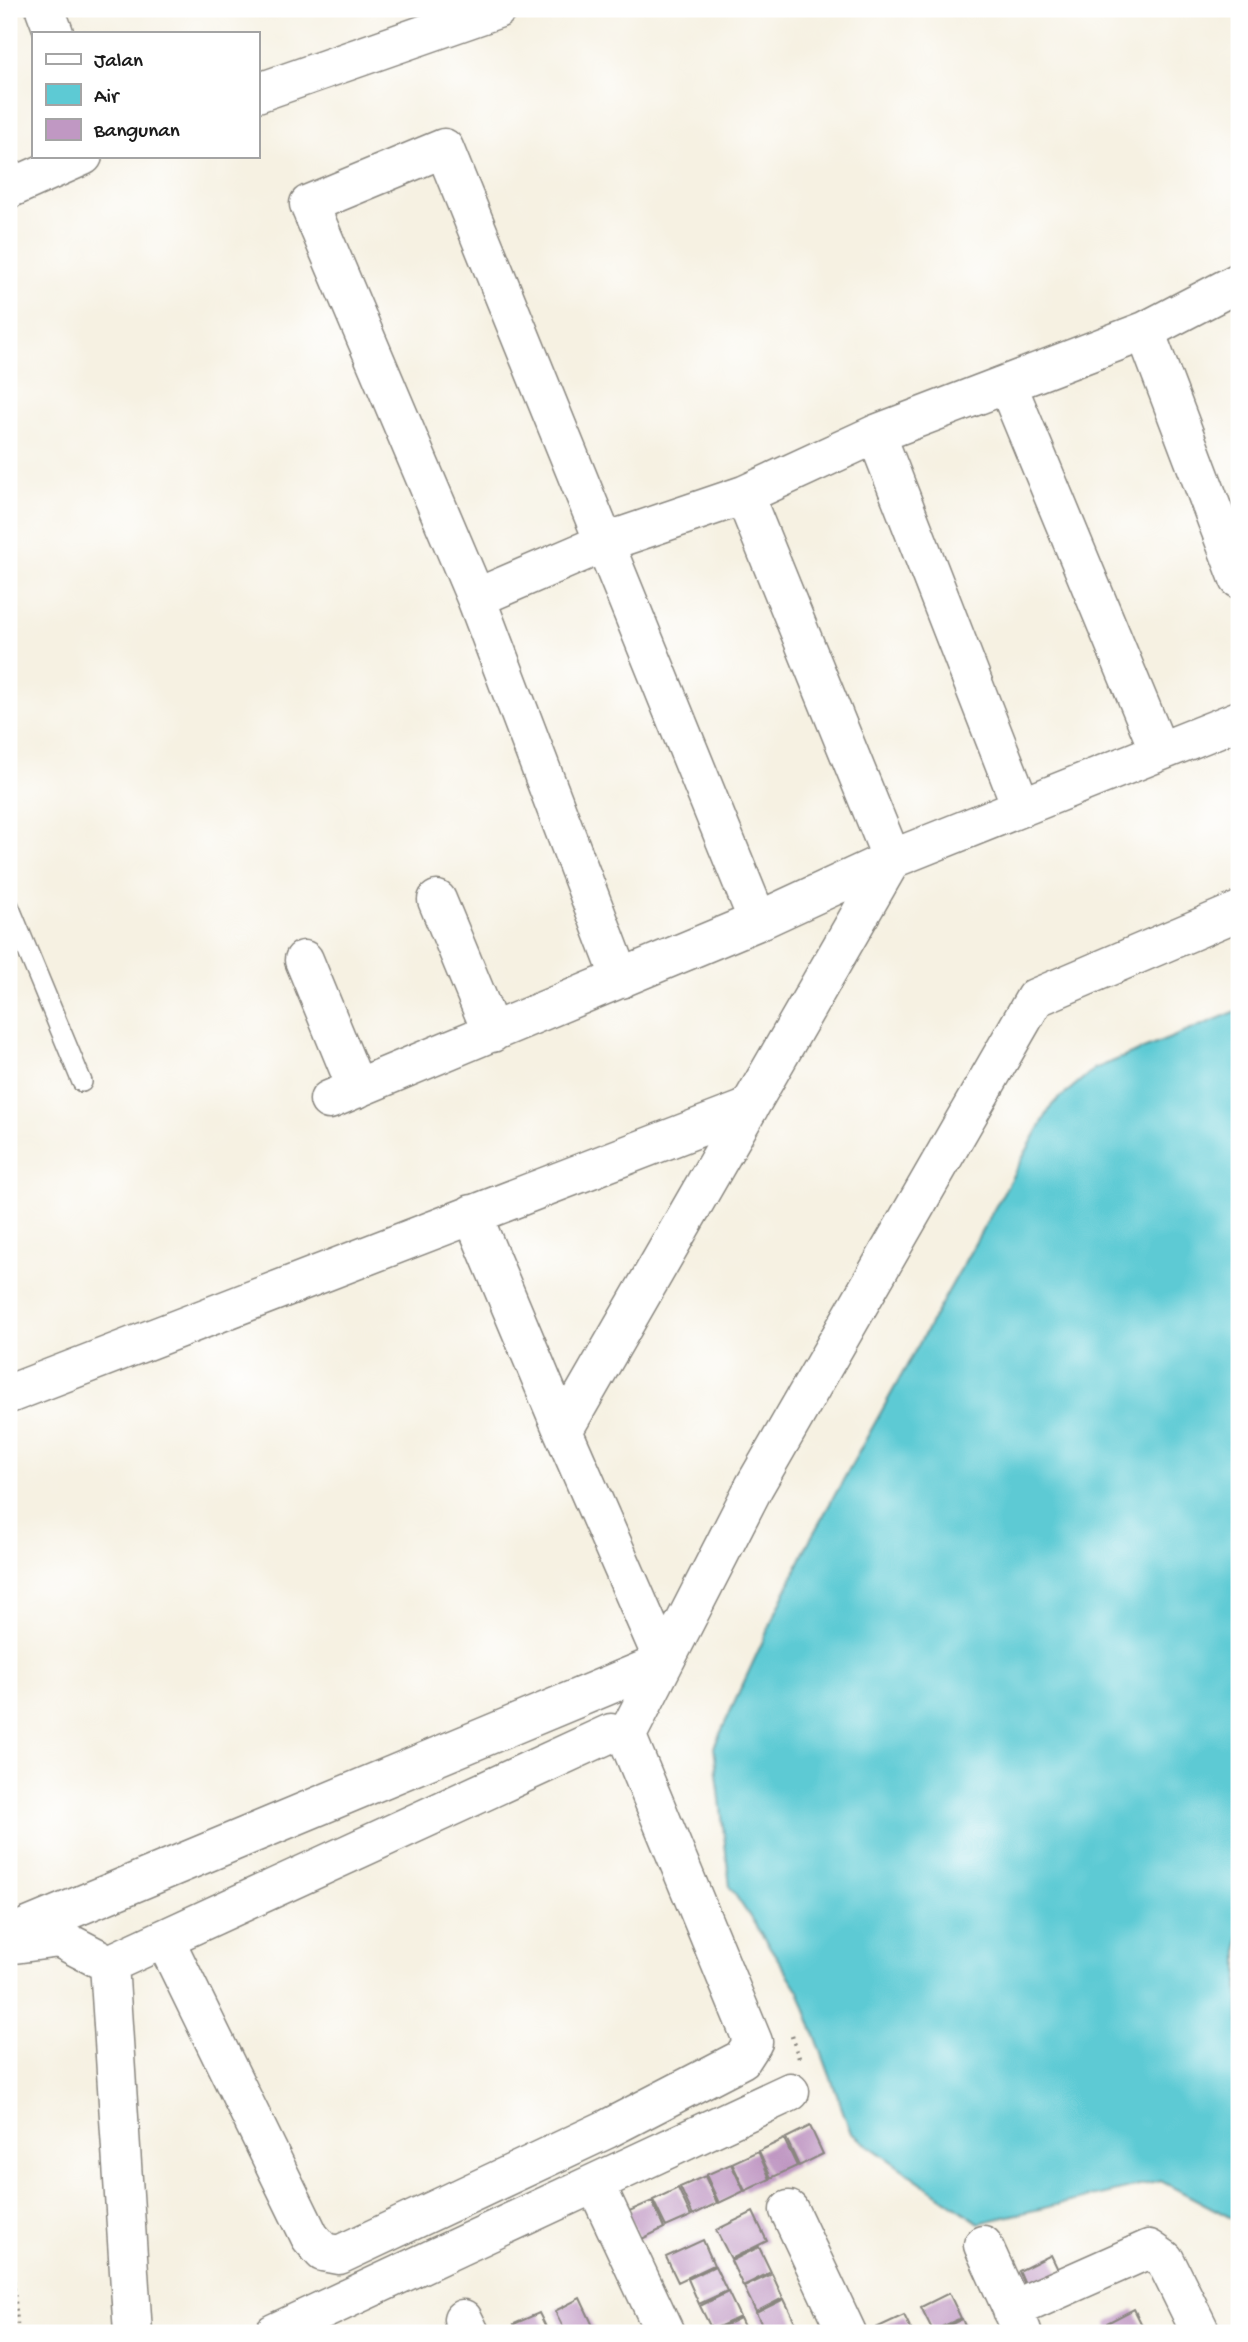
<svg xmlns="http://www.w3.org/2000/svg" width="1248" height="2342" font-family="'Gochi Hand',sans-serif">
  <rect width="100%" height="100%" fill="#fff"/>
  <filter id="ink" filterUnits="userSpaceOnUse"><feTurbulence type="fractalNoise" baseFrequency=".0143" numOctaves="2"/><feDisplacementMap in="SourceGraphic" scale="14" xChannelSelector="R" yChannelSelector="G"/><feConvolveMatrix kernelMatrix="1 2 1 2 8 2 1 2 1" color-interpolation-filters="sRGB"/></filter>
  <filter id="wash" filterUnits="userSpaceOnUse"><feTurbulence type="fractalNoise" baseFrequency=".00686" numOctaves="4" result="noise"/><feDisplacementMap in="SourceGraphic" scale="28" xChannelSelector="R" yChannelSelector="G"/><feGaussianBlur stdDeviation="1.57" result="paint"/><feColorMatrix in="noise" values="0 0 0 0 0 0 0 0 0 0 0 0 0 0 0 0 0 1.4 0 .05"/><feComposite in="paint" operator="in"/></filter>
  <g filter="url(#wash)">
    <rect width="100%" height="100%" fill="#f6f1e2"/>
    <path fill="#5dcad4" stroke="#3c7378" stroke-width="2" d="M 1239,1010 L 1239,2222 L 1161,2181 L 979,2223 L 851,2133 L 799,1991 L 730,1887 L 714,1747 L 807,1545 L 1052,1105 L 1094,1069 Z"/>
    <g id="blocks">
      <path fill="#c098c3" d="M 810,2126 L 823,2154 L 799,2166 L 786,2138 Z
        M 784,2139 L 797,2166 L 771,2178 L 759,2151 Z
        M 758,2151 L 770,2179 L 745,2191 L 732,2163 Z
        M 731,2164 L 744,2191 L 719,2203 L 706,2175 Z
        M 705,2176 L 717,2203 L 693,2215 L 680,2187 Z
        M 678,2188 L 691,2216 L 666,2227 L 653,2200 Z
        M 652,2201 L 664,2228 L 640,2240 L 627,2212 Z
        M 753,2212 L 767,2241 L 731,2259 L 716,2230 Z
        M 703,2240 L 714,2265 L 678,2282 L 666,2257 Z
        M 759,2247 L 771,2272 L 743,2286 L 731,2261 Z
        M 1051,2255 L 1062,2278 L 1029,2294 L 1019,2271 Z
        M 715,2266 L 727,2291 L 699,2304 L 688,2279 Z
        M 772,2274 L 783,2298 L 756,2312 L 744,2287 Z
        M 728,2292 L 740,2317 L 712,2330 L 700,2306 Z
        M 949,2293 L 961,2318 L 933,2331 L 921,2307 Z
        M 580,2298 L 594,2328 L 597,2333 L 566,2333 L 555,2311 Z
        M 784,2299 L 796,2324 L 777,2333 L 766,2333 L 756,2313 Z
        M 1134,2309 L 1146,2333 L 1112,2333 L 1107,2323 Z
        M 539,2313 L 549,2333 L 519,2333 L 514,2324 Z
        M 904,2315 L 913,2333 L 879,2333 L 876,2328 Z
        M 740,2318 L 747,2333 L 713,2333 L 713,2331 Z
        M 962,2319 L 968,2333 L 933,2333 Z"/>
    </g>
  </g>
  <g filter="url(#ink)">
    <use href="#blocks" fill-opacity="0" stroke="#89867f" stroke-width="2"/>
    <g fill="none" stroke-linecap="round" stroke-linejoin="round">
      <defs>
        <path id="service" d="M 9,906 L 82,1082"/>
        <path id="minor" d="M 45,9 L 54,33
          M 257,93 L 497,9
          M 9,189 L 83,156
          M 1145,331 L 1239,579
          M 1007,384 L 1159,751
          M 876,434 L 1021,806
          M 476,598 L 309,204 L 444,148 L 758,921
          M 437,900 L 492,1033
          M 304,960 L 357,1089
          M 621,979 L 476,598 L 606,542 L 744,495 L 876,434 L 1145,331 L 1239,282
          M 329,1100 L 758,921 L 892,859 L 1239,720
          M 472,1214 L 563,1431
          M 9,1394 L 749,1108
          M 626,1737 L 754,1487 L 1035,998 L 1239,911
          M 9,1935 L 664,1662 L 563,1431 L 892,859 L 744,495
          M 14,1944 L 59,1938 L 109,1964 L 133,2333
          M 109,1964 L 611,1733 L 626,1737 L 630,1744 L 753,2042 L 742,2059 L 607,2129 L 339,2255 L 323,2252 L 310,2237 L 165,1940
          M 789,2210 L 847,2333
          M 983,2245 L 1022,2331
          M 1012,2310 L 1149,2249 L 1165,2260 L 1201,2333
          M 463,2319 L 470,2333
          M 274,2333 L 595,2183
          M 665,2333 L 595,2183 L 790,2092"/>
      </defs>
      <use href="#service" stroke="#89867f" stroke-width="22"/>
      <use href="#minor" stroke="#89867f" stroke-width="41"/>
      <path stroke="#89867f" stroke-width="4.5" stroke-dasharray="2 5" stroke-linecap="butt" d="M 792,2036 L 799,2058
        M 9,2239 L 18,2333"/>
      <use href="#service" stroke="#fff" stroke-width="19"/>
      <use href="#minor" stroke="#fff" stroke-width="38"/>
    </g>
  </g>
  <rect width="1248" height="2342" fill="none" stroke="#fff" stroke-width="35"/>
  <rect x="32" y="32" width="228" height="126" fill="#ffffff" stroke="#a4a4a4" stroke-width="2"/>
  <rect x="46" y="54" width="35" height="10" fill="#ffffff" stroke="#a4a4a4" stroke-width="2"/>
  <text x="94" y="66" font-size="21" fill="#1c1c1c">Jalan</text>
  <rect x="46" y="84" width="35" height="21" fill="#5dcad4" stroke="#a4a4a4" stroke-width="2"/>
  <text x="94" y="102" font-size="21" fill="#1c1c1c">Air</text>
  <rect x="46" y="119" width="35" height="21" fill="#c098c3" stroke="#a4a4a4" stroke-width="2"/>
  <text x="94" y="136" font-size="21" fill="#1c1c1c">Bangunan</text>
</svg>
